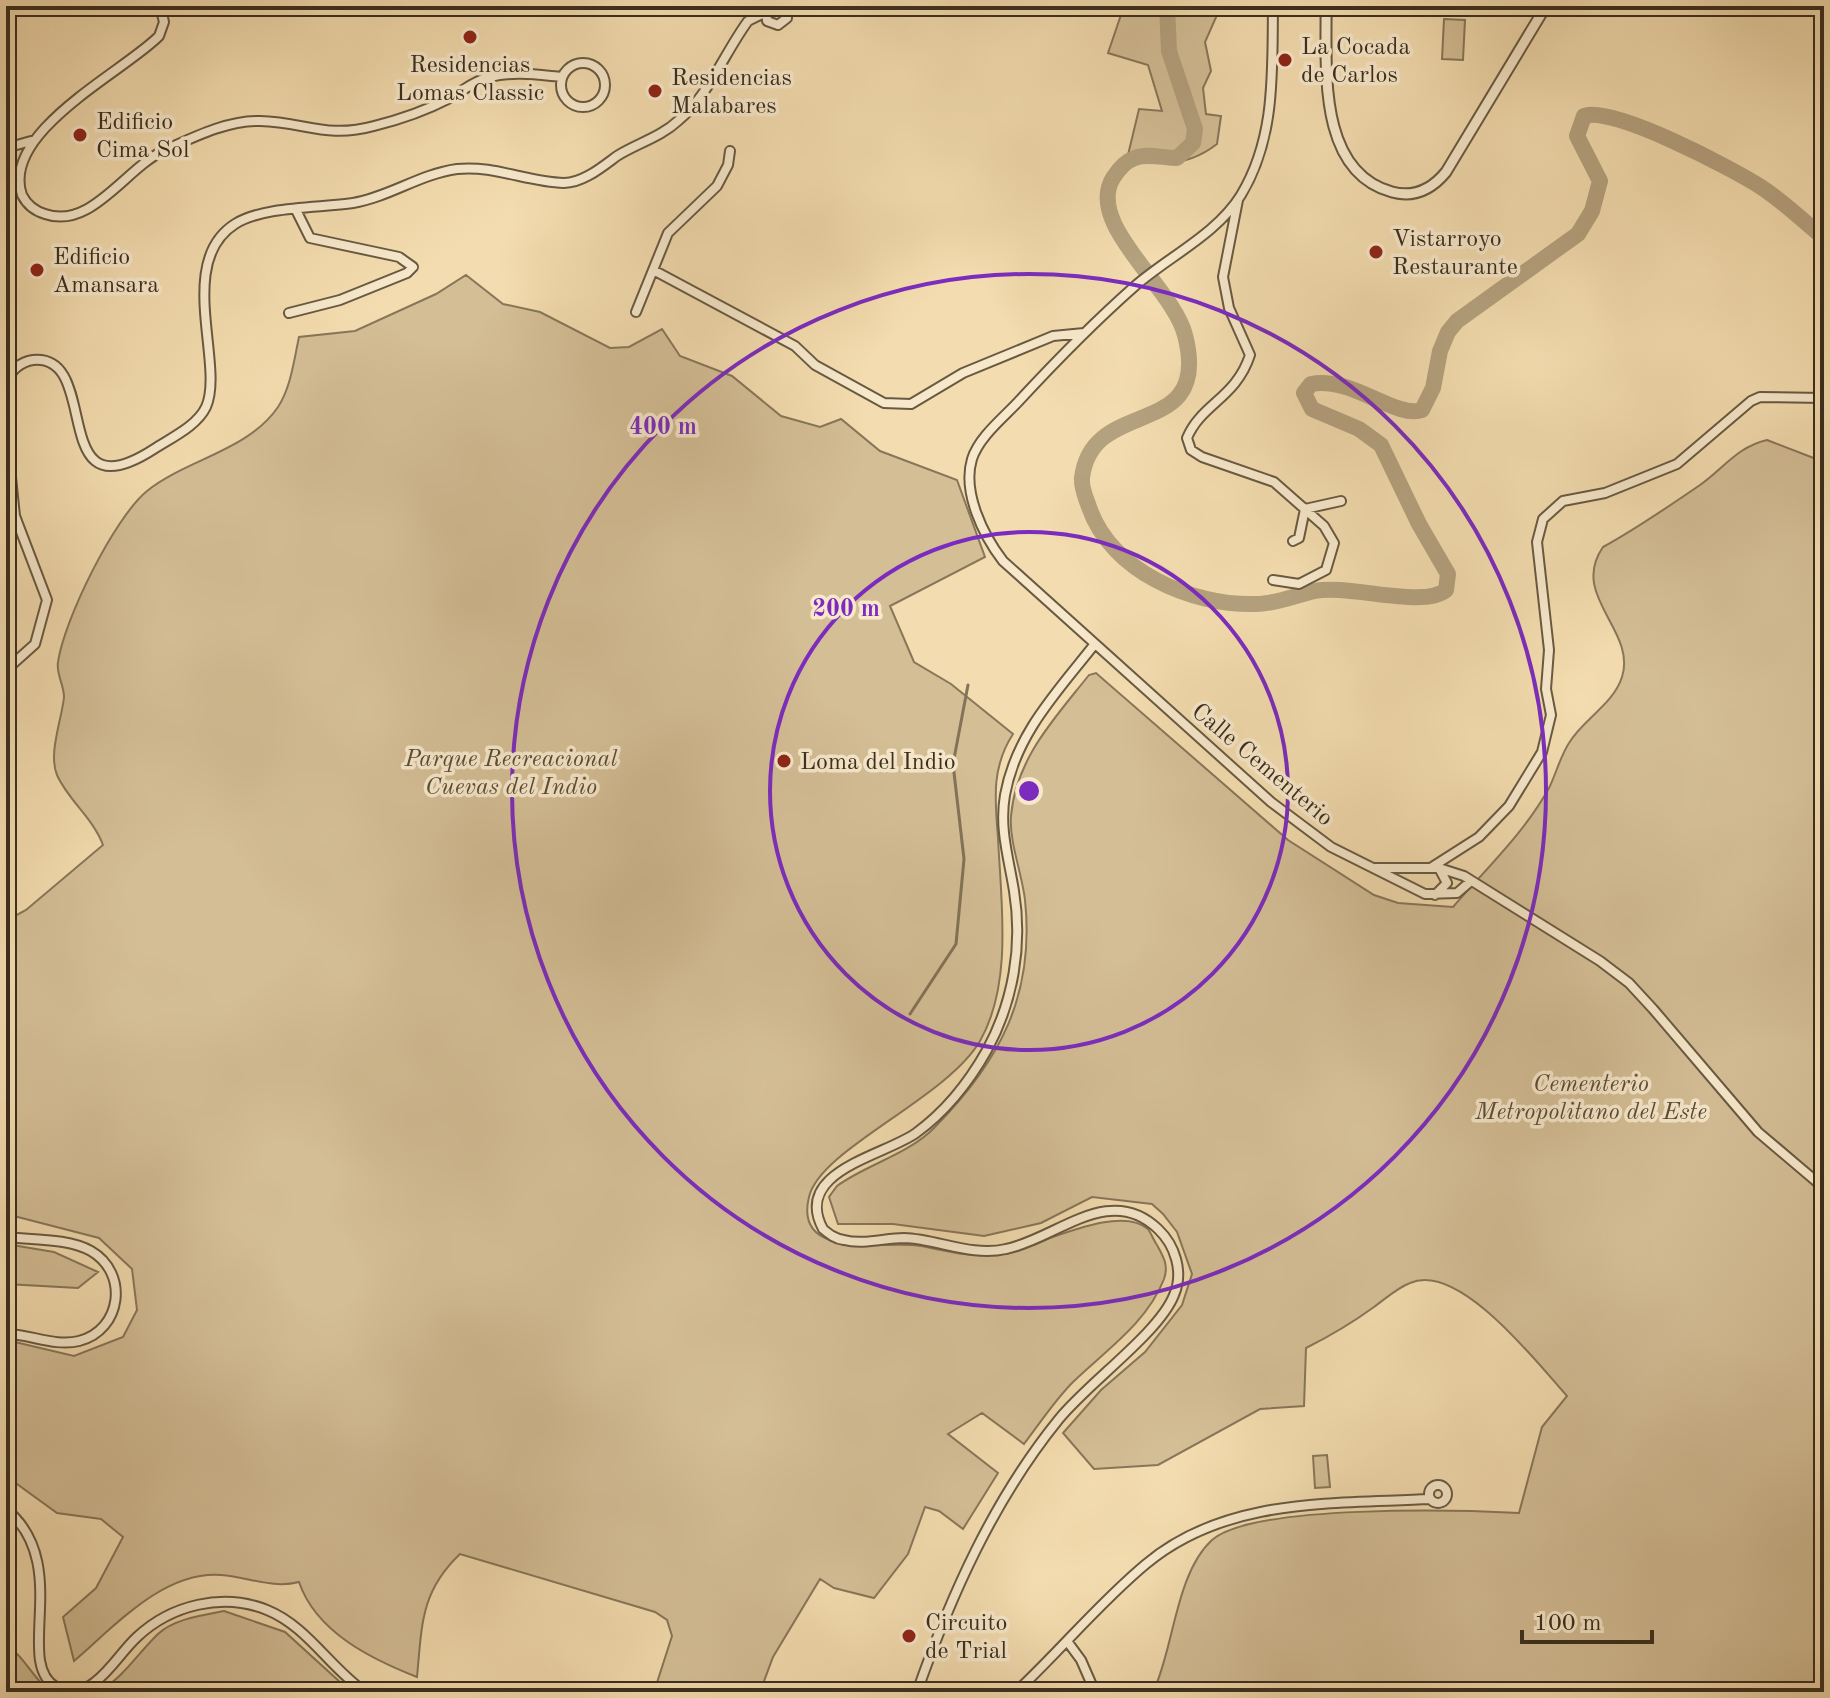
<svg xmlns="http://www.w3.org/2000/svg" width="1830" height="1698" font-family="'Old Standard TT',serif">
  <rect width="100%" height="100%" fill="#f3dcaf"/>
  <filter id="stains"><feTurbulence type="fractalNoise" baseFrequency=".0025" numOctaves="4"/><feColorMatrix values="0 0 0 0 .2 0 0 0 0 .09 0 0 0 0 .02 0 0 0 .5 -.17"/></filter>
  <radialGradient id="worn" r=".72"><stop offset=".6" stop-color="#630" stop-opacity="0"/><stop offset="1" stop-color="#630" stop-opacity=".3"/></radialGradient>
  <path fill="#d4be96" stroke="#87765a" stroke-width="2" d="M 1124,6 L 1221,6 L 1205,42 L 1211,71 L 1203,88 L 1206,114 L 1221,116 L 1217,144 C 1190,165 1160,168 1128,155 L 1139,109 L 1162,111 L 1148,65 L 1108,53 Z
    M 1444,19 L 1465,20 L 1463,60 L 1442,59 Z
    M 466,275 L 503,304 L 540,312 L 610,348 L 629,347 L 662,329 L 680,356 L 732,376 L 781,416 L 820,427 L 841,419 L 880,451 L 957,480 L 985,557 L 890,606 L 914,662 L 951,684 L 1013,734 C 991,768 995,800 998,838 C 1001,902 1013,983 980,1041 C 946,1099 820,1149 809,1197 C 793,1262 887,1240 921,1246 C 948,1251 969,1258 998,1254 C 1035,1249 1117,1202 1148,1229 C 1151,1233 1154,1241 1157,1245 C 1163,1256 1169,1265 1164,1279 C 1147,1323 1105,1351 1073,1382 C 1055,1400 1040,1423 1024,1444 L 982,1413 L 948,1434 L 998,1473 L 963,1529 L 939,1511 L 925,1507 L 908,1554 L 874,1598 L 834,1588 L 820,1579 L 773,1657 L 760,1692 L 654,1692 L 672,1636 L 667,1620 L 655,1612 L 460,1554 C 420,1592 422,1626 417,1677 C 371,1659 316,1632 299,1582 C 272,1589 249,1577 221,1575 C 163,1571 115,1626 74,1661 L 63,1617 L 96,1588 L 123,1537 L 101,1519 L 57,1513 L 6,1476 L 6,1343 L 15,1342 L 74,1356 L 123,1337 L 137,1310 L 132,1269 L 99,1238 L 6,1214 L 6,916 L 15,916 L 26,910 L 103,845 C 93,818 68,800 57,775 C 48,753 62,719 64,697 C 64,685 56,674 58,662 C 64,620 114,518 147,491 C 187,459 248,451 278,407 C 291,387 294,360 299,337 L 355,331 L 436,294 Z
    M 1767,440 L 1824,462 L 1824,1692 L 1153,1692 C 1174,1649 1175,1574 1212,1540 C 1253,1504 1461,1510 1519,1513 L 1542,1427 L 1567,1396 C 1538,1364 1459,1261 1410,1283 C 1397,1288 1385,1299 1374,1307 C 1352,1323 1330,1336 1306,1348 L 1304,1406 L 1260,1409 L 1158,1465 L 1094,1469 L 1063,1433 L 1101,1390 L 1145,1352 L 1182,1305 L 1192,1274 L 1177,1232 L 1163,1214 L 1152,1204 L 1092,1197 L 1041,1223 L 984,1236 L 893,1224 L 838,1224 L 829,1197 L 837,1186 C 867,1164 908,1155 935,1127 C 1000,1061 1035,995 1025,900 C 1022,873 1009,842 1011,816 C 1016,758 1055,718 1089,675 L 1096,673 L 1288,840 L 1374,895 L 1398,903 L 1453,907 C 1485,870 1525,832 1549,788 C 1556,774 1560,757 1569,743 C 1583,719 1613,705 1622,677 C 1637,630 1569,596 1603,547 C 1636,529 1668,507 1700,485 C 1724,468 1737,447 1767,440 Z
    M 6,1244 L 54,1252 L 98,1272 L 78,1288 L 6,1284 Z
    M 1327,1455 L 1330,1487 L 1315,1488 L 1313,1456 Z
    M 224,1611 L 285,1632 L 351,1692 L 97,1692 C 123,1679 137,1654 158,1634 C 174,1619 203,1615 224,1611 Z
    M 6,1645 C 26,1657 33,1681 53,1692 L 6,1692 Z"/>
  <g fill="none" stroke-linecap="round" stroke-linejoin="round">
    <path stroke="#837358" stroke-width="3" d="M 910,1014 L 956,944 L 964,859 L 953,764 L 968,685"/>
    <path stroke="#b4a17e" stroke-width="16" d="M 1167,6 L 1169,51 L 1195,129 L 1193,143 L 1177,158 C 1163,158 1148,153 1135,158 C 1126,161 1118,170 1113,178 C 1085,224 1173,287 1185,335 C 1213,443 1092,394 1082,478 C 1081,488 1086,498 1089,507 C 1111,571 1191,606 1256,604 C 1276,604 1296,595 1315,591 C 1348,584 1424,609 1446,590 L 1448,574 L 1419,524 L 1381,445 L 1359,429 L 1312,409 L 1304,393 L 1311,384 C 1352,376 1395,419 1422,410 L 1433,388 L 1440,351 L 1448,332 L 1457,321 L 1578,234 L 1592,211 L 1600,181 L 1577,136 L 1584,116 C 1612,105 1733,169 1761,187 C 1784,202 1803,221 1824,238"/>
    <defs>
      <path id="minor" d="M 160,6 L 164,22 L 159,36 C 125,71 0,132 22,195 C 27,205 35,211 45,214 C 91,230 125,169 163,151 C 192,138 227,120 260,121 C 305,122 326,139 374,126 C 398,120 425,111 448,99 C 461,92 475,80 490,77 C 514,71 539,75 562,77
        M 766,6 L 767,21 L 778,25 L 787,18 L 785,6
        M 988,6 L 990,8
        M 1273,6 C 1272,72 1276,137 1241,195 C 1217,234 1168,257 1135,286 C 1093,323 1055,362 1018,402 C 1003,418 979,437 972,459 C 962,492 983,535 1003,561 L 1271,802 L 1331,847 L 1425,894 L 1457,893 L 1471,881
        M 6,7 L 9,6
        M561 85a22 22 0 1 1 44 0a22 22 0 1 1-44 0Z
        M 6,148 L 31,141
        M 1238,200 L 1223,277 L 1229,308 L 1250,355 C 1236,398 1201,404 1187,438 L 1191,450 L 1202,457 L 1274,482 L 1324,526 L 1334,543 L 1326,570 L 1299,584 L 1273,580
        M 655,271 L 795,346 L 815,365 L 884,403 L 911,404 L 963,373 L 1053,336 L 1084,333
        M 636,312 L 668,233 L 717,186 L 728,165 L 730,151
        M 289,313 L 340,300 L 407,273 L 413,267 L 399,257 L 310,238 L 296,210
        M 6,382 C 11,371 20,362 33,360 C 103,353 46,519 154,449 C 171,438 197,426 206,407 C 225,365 175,262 235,224 C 263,206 320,208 353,203 C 389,197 420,174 457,169 C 494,165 527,182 564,183 C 583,183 602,167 617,156 C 638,143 661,137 679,120 C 709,95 725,52 748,21 L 764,13
        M 6,428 L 15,516 L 47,600 L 35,644 L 6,670
        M 1293,541 L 1299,538 L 1305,509 L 1341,501
        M 1432,867 L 1479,837 L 1509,806 L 1542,752 L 1551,715 L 1546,689 L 1549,650 L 1537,542 L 1543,519 L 1563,501 L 1605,493 L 1677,464 L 1751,401 L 1760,397 L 1824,398
        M 1375,868 L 1439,868 L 1464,876 L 1600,961 L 1629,983 L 1653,1009 L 1758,1132 L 1824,1188
        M 1435,895 L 1447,883 L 1439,868
        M 6,1237 C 32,1240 68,1238 91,1251 C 129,1273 122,1330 79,1341 C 55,1347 30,1334 6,1334
        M1429 1494a9 9 0 1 1 18 0a9 9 0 1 1-18 0Z
        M 6,1509 C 73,1564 13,1662 56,1687 C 69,1695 84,1691 95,1682 C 111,1670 122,1651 137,1637 C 171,1605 223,1592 267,1610 C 307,1626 330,1668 365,1692
        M 1067,1641 L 1081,1660 L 1095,1692
        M 917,1692 C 951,1595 994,1499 1059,1419 C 1089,1382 1159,1333 1174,1295 C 1184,1272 1175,1245 1158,1229 C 1109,1182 1056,1239 1006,1249 C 971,1257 938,1239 904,1238 C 885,1238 863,1245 844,1240 C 835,1239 829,1234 823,1229 C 792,1171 884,1156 916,1133 C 945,1112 969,1082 987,1050 C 1013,1002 1023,946 1014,891 C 1009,859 999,829 1005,795 C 1016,734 1057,692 1094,645
        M 1016,1692 C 1060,1651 1099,1603 1146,1564 C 1226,1497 1333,1504 1430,1499"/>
      <path id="tertiary" d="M 1326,6 C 1327,65 1316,171 1392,192 C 1414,198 1432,189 1446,172 L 1546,6"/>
    </defs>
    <use href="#minor" stroke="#685a42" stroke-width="12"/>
    <use href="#tertiary" stroke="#685a42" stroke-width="13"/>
    <use href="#minor" stroke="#f7e8cb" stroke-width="8"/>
    <use href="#tertiary" stroke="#f7e8cb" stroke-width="9"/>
  </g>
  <g fill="none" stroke="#7b2cbf" stroke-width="4">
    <circle cx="1029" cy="791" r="259"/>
    <circle cx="1029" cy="791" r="517"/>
  </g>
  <g fill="#8f2418" stroke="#f7e8cb" stroke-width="3">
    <circle cx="470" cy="37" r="8"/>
    <circle cx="1285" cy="60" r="8"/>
    <circle cx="655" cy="91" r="8"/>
    <circle cx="80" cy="135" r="8"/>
    <circle cx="1376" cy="252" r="8"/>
    <circle cx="37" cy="270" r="8"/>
    <circle cx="784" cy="761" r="8"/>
    <circle cx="909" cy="1636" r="8"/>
  </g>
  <g text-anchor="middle" stroke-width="7" stroke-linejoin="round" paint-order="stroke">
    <g font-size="24" fill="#3a2e1e" stroke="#f7e8cb" text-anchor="start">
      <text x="1301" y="54">La Cocada<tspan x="1301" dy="28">de Carlos</tspan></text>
      <text x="470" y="72" text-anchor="middle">Residencias<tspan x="470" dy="28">Lomas Classic</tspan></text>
      <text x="671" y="85">Residencias<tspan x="671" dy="28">Malabares</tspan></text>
      <text x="96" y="129">Edificio<tspan x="96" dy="28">Cima Sol</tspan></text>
      <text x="1392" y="246">Vistarroyo<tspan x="1392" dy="28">Restaurante</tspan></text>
      <text x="53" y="264">Edificio<tspan x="53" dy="28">Amansara</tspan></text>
      <text x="800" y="769">Loma del Indio</text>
      <text x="925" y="1630">Circuito<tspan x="925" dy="28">de Trial</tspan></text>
    </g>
    <g font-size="24" font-style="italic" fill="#594b36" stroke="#f7e8cb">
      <text x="511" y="766">Parque Recreacional<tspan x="511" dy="28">Cuevas del Indio</tspan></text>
      <text x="1591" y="1091">Cementerio<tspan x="1591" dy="28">Metropolitano del Este</tspan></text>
    </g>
    <g font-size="24" fill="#3a2e1e" stroke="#f7e8cb">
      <text transform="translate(1263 764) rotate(40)" y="8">Calle Cementerio</text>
    </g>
  </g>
  <circle cx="1029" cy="791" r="12" fill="#7b2cbf" stroke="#f7e8cb" stroke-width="4"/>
  <g font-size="24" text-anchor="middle" font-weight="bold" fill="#7b2cbf" stroke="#f7e8cb" stroke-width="7" stroke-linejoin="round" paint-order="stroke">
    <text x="663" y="434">400 m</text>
    <text x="846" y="616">200 m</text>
  </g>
  <rect width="1830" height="1698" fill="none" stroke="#f3dcaf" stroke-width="32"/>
  <rect x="8" y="8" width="1814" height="1682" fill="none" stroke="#3a2e1e" stroke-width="4"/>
  <rect x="16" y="16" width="1798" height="1666" fill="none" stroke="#3a2e1e" stroke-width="2"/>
  <path d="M1522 1630v12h130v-12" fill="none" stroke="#3a2e1e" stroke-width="4"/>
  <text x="1534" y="1630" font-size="24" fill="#3a2e1e" stroke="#f7e8cb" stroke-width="6" paint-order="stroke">100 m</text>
  <rect width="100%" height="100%" filter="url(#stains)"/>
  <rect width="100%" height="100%" fill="url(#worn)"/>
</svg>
